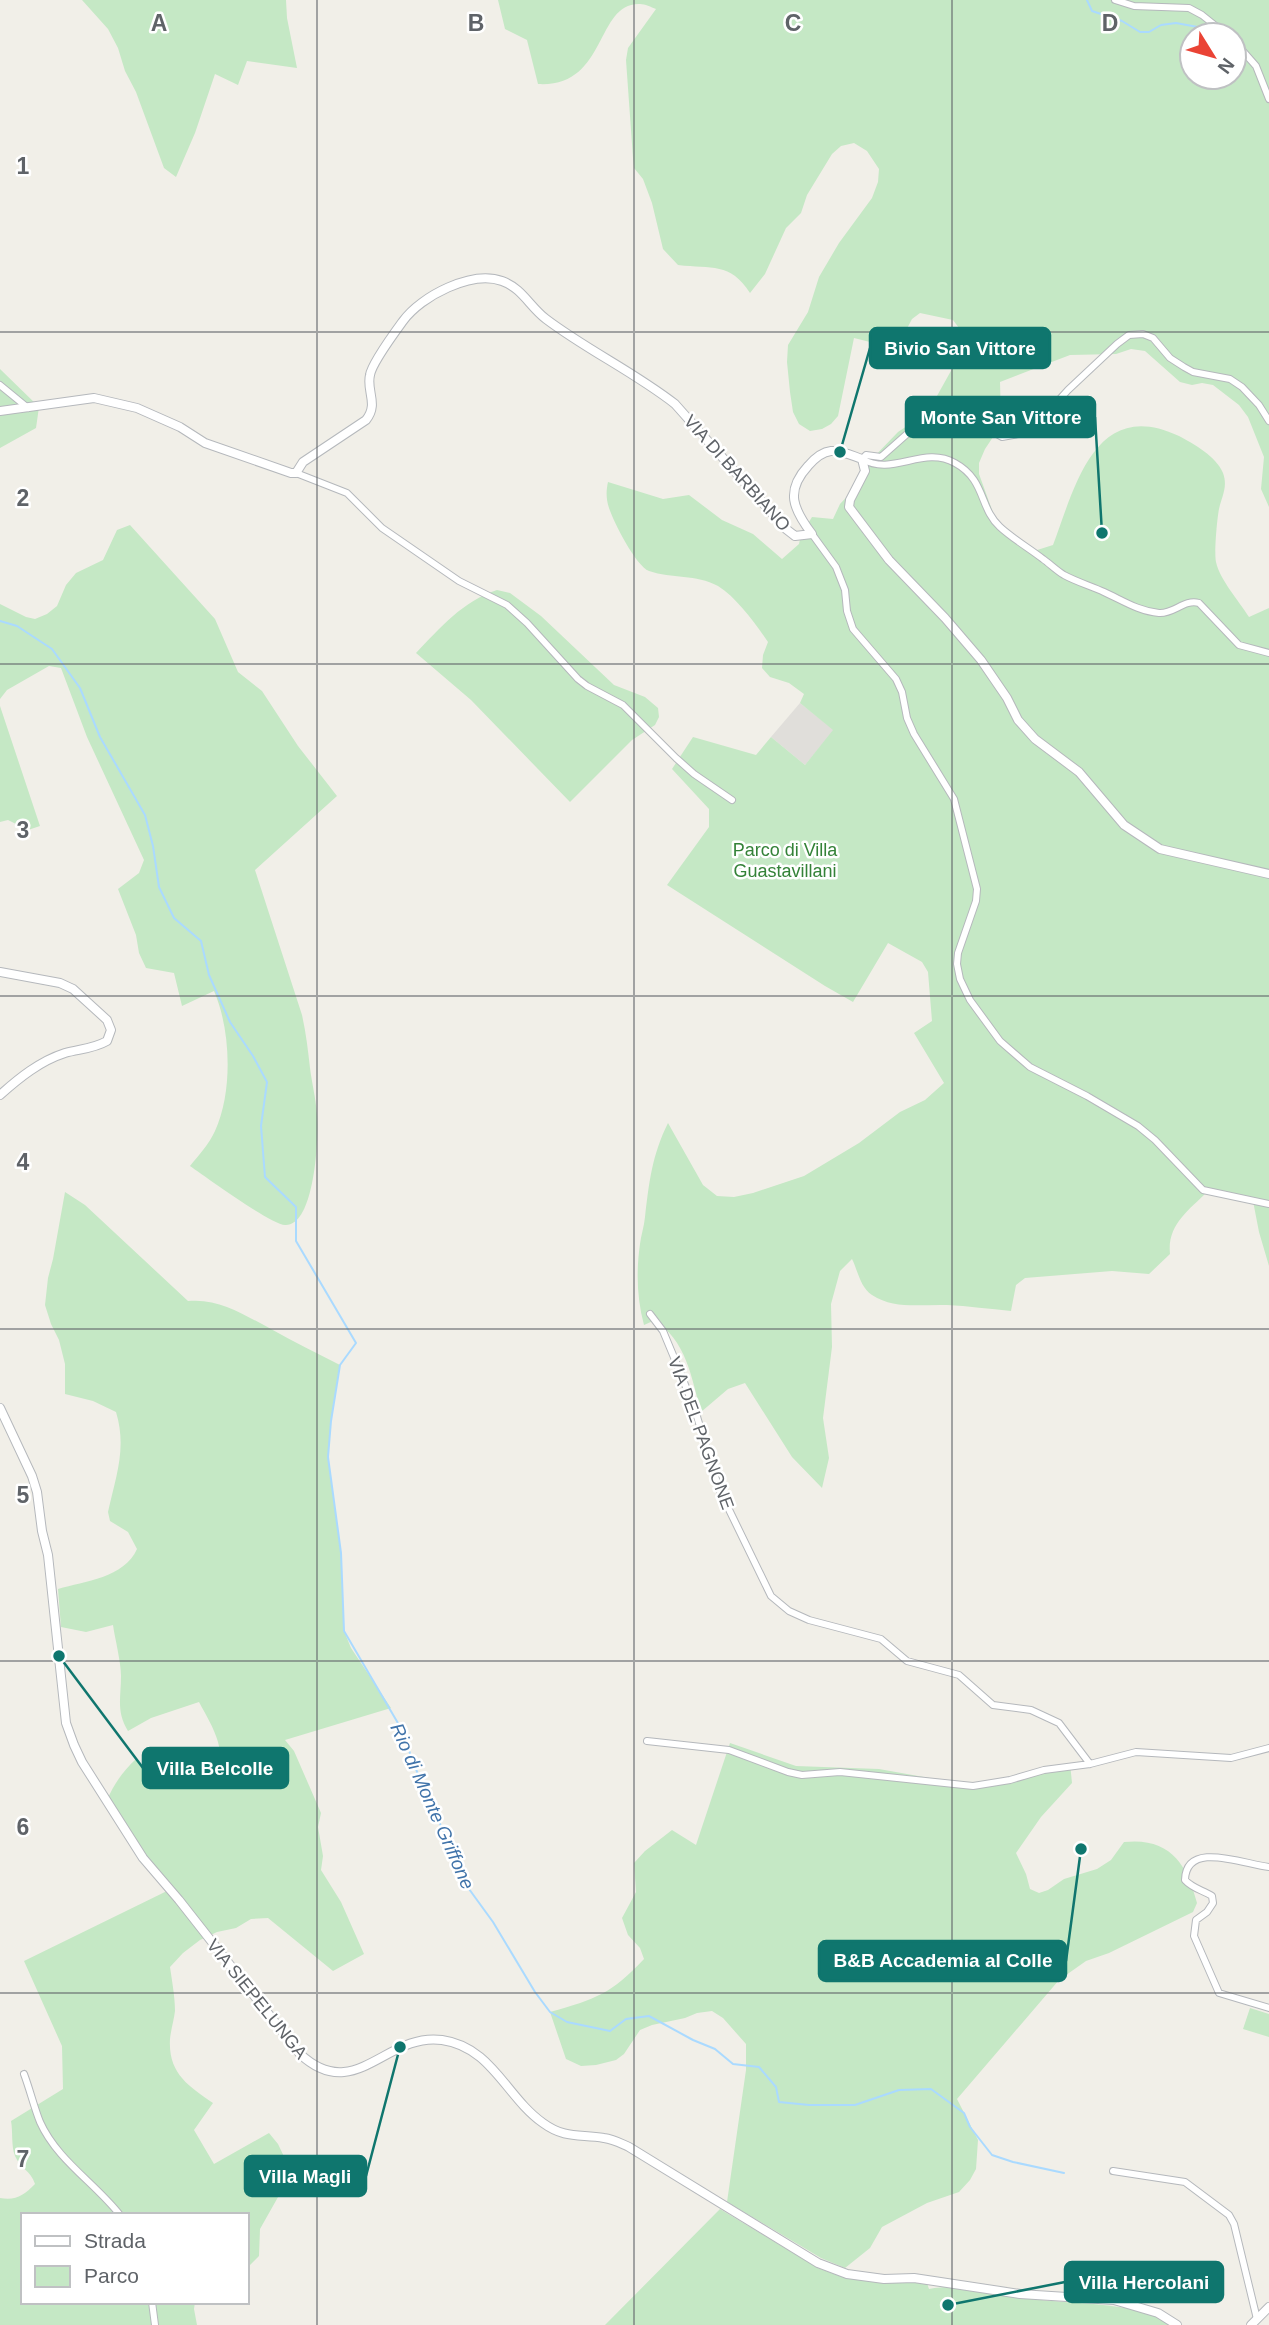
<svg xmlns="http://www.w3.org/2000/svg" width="1269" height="2325" font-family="Helvetica,sans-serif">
  <rect width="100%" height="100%" fill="#f1efe8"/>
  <path fill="#e0deda" d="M 800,703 L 834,730 L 805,765 L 771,737 Z"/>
  <path fill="#c5e8c5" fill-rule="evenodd" d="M 82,0 L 286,0 L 287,18 L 297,68 L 247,61 L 238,85 L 215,74 L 195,133 L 176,177 L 164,168 L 136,92 L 125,71 L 118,48 L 108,29 Z
    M 498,0 L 1269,0 L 1269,507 L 1261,489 L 1264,457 L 1248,417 L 1239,405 L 1213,385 L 1202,383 L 1192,385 L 1180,382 L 1145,351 L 1131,349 L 1116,354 L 1070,355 L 1000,382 L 1001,420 L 997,431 L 985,449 L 979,463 L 979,474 L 996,521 L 1034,551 L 1053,545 C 1075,487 1095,396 1179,436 C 1194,444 1216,456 1223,473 C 1228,487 1222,496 1219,509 C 1217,519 1214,553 1216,562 C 1220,580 1239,601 1249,617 L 1269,608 L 1269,1266 L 1259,1232 L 1253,1201 L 1207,1192 C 1188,1211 1167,1225 1170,1254 L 1149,1274 L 1112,1271 L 1025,1278 L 1016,1285 L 1011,1311 C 990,1309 968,1306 947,1305 C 922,1304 895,1310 872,1295 C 860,1287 858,1271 852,1259 L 840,1271 L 831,1304 L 832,1347 L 823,1418 L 829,1458 L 822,1488 L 792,1457 L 745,1383 L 728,1389 L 701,1412 C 692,1380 686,1337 653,1321 L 644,1325 C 637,1299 636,1272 640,1244 C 641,1235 644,1227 645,1217 C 649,1183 652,1155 668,1123 L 703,1185 L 717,1196 L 734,1197 L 753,1193 L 804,1176 L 859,1143 L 900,1112 L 925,1100 L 944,1083 L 914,1033 L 932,1021 L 928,972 L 922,962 L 888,943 L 853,1002 L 825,986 L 667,885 L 709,827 L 709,809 L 672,769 L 693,737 L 756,755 L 771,737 L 805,765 L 833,730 L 800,703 L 804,694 L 789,683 L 770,677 L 762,668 L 763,655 L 768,642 C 755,623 737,598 718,586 C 696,574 672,579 649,571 C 636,566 614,523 609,508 C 606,499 606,491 608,482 L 663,499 L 689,495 L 722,520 L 753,534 L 782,559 L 799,544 L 801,535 L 812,517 L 833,519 L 840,504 L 856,487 L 870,461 L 898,432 L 928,412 L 952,369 L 959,328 L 953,320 L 920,313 L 912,319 L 902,338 L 886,346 L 854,338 L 838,416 L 831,424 L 822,429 L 810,431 L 799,424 L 793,412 L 790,392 L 787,362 L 788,345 L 808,312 L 819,277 L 839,243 L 872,198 L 878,182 L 879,169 L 867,151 L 854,143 L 841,146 L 832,154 L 807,195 L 801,213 L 786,228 L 765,274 L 750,293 C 730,262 712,269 678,265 L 663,249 L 652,203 L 643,179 L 634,168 L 633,158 L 626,60 L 628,48 L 656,9 C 651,7 645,4 640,4 C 595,2 608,88 538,84 L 527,40 L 505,29 ZM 1192,35 L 1234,35 L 1234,77 L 1192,77 Z
    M 0,369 L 39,407 L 36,428 L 0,448 Z
    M 130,525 L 215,619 L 238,672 L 262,691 L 298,746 L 337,796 L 255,870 L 302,1015 C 306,1033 308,1050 310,1068 C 312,1084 316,1099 317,1115 C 319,1136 315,1227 285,1225 C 270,1224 206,1177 190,1166 C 199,1155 209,1144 215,1131 C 233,1092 231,1030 214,991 L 182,1006 L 174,973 L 146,968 L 139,953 L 136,935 L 118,889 L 139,873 L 144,860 L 87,737 L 61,668 L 49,666 L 7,690 L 0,699 L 0,604 L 26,617 L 35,619 L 47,614 L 57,606 L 66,585 L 76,573 L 103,560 L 117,530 Z
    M 497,590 L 510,593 L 541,616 L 614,685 L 645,697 L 658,708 L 659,717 L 655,725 L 632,740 L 570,802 L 471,700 L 416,653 C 440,628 463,601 497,590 Z
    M 0,706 L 40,826 L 28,830 L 8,820 L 0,822 Z
    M 65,1192 L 85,1205 L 188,1301 C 220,1298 244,1315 271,1329 C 294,1342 317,1353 340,1365 L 331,1421 L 328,1457 L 341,1553 L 344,1631 L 351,1648 L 391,1708 L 285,1740 L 294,1751 L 321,1813 L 318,1827 L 323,1856 L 321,1870 L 341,1902 L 364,1954 L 333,1971 L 268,1918 L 251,1919 L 236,1928 L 217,1932 L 200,1940 L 183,1953 L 170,1967 C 172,1981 175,1997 175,2011 C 174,2020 171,2029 170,2039 C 168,2073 188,2086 213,2103 L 194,2130 L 214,2164 L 269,2133 L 278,2144 L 289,2167 L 282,2190 L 260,2229 L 259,2256 L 247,2268 L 247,2215 L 23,2215 L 23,2302 L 195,2302 L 194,2309 L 197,2325 L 0,2325 L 0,2198 C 16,2201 24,2195 35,2184 C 31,2171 20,2168 15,2156 C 11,2146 13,2131 11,2121 L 63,2089 L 62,2046 L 24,1961 L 169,1890 L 107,1800 C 114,1784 123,1771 136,1759 C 144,1765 152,1776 161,1780 C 190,1794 228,1778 218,1742 C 214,1728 206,1715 199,1702 L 151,1718 L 128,1731 C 116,1711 121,1698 121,1676 C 121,1662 115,1639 113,1625 L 86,1632 L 61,1627 L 58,1589 C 85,1581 124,1578 137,1549 L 128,1532 L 110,1521 L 108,1512 C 116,1476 127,1448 116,1412 L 93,1401 L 65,1394 L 65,1364 L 59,1340 L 51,1324 L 45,1305 L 48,1278 L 53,1259 Z
    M 730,1743 L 796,1766 L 879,1769 L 974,1786 L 1070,1763 L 1072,1783 L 1041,1817 L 1016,1853 L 1026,1874 L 1030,1889 L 1039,1893 L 1048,1890 L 1064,1879 L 1097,1869 L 1111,1860 L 1124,1842 C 1169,1837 1187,1863 1197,1903 L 1193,1912 L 1109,1953 L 1086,1961 L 1059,1980 L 957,2099 L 978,2140 L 976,2169 L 970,2180 L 959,2192 L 927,2203 L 882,2227 L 870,2248 L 845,2268 L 821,2258 L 727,2202 L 746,2070 L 746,2044 L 723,2018 L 712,2011 L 697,2013 L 685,2018 L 652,2025 L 640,2030 L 624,2054 L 616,2060 L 596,2065 L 581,2066 L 566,2059 L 550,2012 C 596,1999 611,1994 644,1959 L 640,1948 L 628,1935 L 622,1918 L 636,1892 L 634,1863 L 645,1851 L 672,1830 L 696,1845 Z
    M 1250,2008 L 1269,2014 L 1269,2037 L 1243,2029 Z
    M 720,2209 L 818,2268 L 839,2276 L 899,2283 L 927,2283 L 929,2289 C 967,2282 1004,2296 1041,2300 C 1077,2304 1145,2303 1173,2325 L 605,2325 Z"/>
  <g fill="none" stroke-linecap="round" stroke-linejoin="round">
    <path stroke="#aadaff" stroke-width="2" d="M 1087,0 L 1092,11 L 1122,21 L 1140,32 L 1149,32 L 1161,25 L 1176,23 L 1214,30
      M 0,621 L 17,626 L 52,649 L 80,688 L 100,737 L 145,815 L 153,846 L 159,887 L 174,918 L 201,941 L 209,975 L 230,1022 L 253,1056 L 267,1082 L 261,1126 L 265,1177 L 296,1207 L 296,1241 L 356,1343 L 340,1365 L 331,1421 L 328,1457 L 341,1553 L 344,1631 L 402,1730 L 414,1765 L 437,1816 L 461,1878 L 493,1922 L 535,1992 L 550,2012 L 567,2022 L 610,2031 L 626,2019 L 649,2016 L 693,2040 L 715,2049 L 733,2064 L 759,2067 L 776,2087 L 779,2102 L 809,2105 L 855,2105 L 899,2090 L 931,2089 L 964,2113 L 970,2127 L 992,2155 L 1013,2162 L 1064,2173"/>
    <defs>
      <path id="minor" d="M 1115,0 L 1134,6 L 1189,8 L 1202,15 L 1227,35
        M 1234,41 L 1256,66 L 1269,99
        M 0,385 L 28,408
        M 862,459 L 866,455 L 881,457 L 907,434 L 935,420 L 951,416 L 967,417 L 1002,437 L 1030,432 L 1068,390 L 1117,344 L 1129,335 L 1143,334 L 1153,338 L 1170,358 L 1184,367 L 1193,372 L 1230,379 L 1242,387 L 1259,405 L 1269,421
        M 862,459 C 893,477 923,445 955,463 C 986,480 979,508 1000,527 C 1013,539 1029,548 1043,559 C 1050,564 1057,571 1064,575 C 1077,582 1091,586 1104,592 C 1122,600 1138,611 1159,613 C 1174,614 1184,599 1199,603 L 1239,645 L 1269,653
        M 296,473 L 347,493 L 382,528 L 459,581 L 507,605 L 527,623 L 578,679 L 587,686 L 623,705 L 676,758 L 694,774 L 732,800
        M 812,534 L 836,567 L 845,590 L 847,611 L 853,629 L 896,679 L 902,692 L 907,718 L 914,734 L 954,799 L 977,889 L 976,901 L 958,953 L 957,964 L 960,979 L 970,1000 L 1000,1041 L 1030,1067 L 1087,1096 L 1138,1126 L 1155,1140 L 1203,1190 L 1269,1204
        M 650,1314 L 663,1331 L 678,1367 L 695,1410 L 719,1489 L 771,1596 L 789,1611 L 809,1620 L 881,1639 L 907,1661 L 959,1675 L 993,1705 L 1031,1710 L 1059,1723 L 1090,1764
        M 647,1741 L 729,1750 L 788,1772 L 802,1775 L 840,1772 L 973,1786 L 1010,1780 L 1044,1770 L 1090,1764 L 1136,1752 L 1231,1758 L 1269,1748
        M 1269,1867 C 1243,1864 1186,1840 1185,1880 C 1192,1888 1202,1890 1212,1896 L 1213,1903 L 1207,1912 L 1196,1920 L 1194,1936 L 1219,1993 L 1269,2008
        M 24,2074 C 30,2090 34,2107 40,2122 C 57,2160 95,2183 120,2215
        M 1113,2171 L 1185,2182 L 1229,2215 L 1234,2224 L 1257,2319
        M 152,2302 L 155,2325"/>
      <path id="tertiary" d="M 0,411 L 94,398 L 137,408 L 180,427 L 205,443 L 291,473 L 296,473 L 303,462 L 366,420 C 379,404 366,391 370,375 C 372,363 395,332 403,321 C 421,296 472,270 502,281 C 522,288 530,307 546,319 C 587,350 634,372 675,404 L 786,529 L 795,536 L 812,534 C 793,509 785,491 808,466 C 814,459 821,452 831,451 C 841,450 853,456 862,459 L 865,471 L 850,500 L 849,507 L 889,560 L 945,618 L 981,660 L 1007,698 L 1018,720 L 1035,739 L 1079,772 L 1124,825 L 1160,849 L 1269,874
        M 0,972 L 60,983 L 73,989 L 107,1020 L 111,1030 L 107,1041 C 93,1049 79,1049 65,1053 C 40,1061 19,1078 0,1095
        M 0,1408 L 32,1476 L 37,1492 L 42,1531 L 48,1555 L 66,1723 L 74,1745 L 82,1762 L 143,1858 L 179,1900 L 300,2054 C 355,2105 386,2032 442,2040 C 492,2047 506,2097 543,2123 C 565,2139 579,2134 604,2138 C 613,2139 620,2143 629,2147 L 818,2263 L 847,2274 L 884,2279 L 914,2278 L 1020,2294 L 1114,2300 L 1158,2313 L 1177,2325
        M 1251,2325 L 1269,2307"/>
    </defs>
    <use href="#minor" stroke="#b5b8bc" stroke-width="8"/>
    <use href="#tertiary" stroke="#b5b8bc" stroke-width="10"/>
    <use href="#minor" stroke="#fff" stroke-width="6"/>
    <use href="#tertiary" stroke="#fff" stroke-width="8"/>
  </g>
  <path fill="none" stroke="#5f6368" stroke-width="2" stroke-opacity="0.55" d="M 317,0 L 317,2325M 634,0 L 634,2325M 952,0 L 952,2325M 0,332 L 1269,332M 0,664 L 1269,664M 0,996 L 1269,996M 0,1329 L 1269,1329M 0,1661 L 1269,1661M 0,1993 L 1269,1993"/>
  <g text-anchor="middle" stroke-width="5" stroke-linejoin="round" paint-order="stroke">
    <g font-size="18" fill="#5f6368" stroke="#fff">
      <text transform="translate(737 473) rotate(48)" y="6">VIA DI BARBIANO</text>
      <text transform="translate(701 1433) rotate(70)" y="6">VIA DEL PAGNONE</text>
      <text transform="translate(257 1999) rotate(51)" y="6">VIA SIEPELUNGA</text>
    </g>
    <g font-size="18" fill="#348238" stroke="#fff">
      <text x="785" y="856">Parco di Villa<tspan x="785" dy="21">Guastavillani</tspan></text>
    </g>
    <g font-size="19" font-style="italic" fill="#4174aa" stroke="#fff">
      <text transform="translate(433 1806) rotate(66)" y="7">Rio di Monte Griffone</text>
    </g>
  </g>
  <g font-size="23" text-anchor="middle" font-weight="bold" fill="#5f6368" stroke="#fff" stroke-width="5" stroke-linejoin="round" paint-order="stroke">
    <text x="159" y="31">A</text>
    <text x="476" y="31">B</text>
    <text x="793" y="31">C</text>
    <text x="1110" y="31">D</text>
    <text x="23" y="174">1</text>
    <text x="23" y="506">2</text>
    <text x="23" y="838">3</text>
    <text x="23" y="1170">4</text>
    <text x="23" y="1503">5</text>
    <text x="23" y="1835">6</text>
    <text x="23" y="2167">7</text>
  </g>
  <path fill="none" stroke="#0f766e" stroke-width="2.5" d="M840 452L870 348M1102 533L1095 417M59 1656L143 1768M1081 1849L1066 1961M400 2047L366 2176M948 2305L1065 2282"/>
  <g fill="#0f766e" stroke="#fff" stroke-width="2.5">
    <circle cx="840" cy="452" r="7"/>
    <circle cx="1102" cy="533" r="7"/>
    <circle cx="59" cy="1656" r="7"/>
    <circle cx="1081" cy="1849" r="7"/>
    <circle cx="400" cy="2047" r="7"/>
    <circle cx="948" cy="2305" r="7"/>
  </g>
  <g fill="#0f766e" stroke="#0f766e" stroke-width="2.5">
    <rect x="870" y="328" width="180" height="40" rx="7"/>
    <rect x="906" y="397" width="189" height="40" rx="7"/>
    <rect x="143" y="1748" width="145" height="40" rx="7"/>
    <rect x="819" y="1941" width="247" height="40" rx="7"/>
    <rect x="245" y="2156" width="121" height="40" rx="7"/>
    <rect x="1065" y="2262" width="158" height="40" rx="7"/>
  </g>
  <g font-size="19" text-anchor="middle" font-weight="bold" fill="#fff">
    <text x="960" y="355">Bivio San Vittore</text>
    <text x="1001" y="424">Monte San Vittore</text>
    <text x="215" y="1775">Villa Belcolle</text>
    <text x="943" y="1967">B&amp;B Accademia al Colle</text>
    <text x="305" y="2183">Villa Magli</text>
    <text x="1144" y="2289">Villa Hercolani</text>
  </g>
  <rect x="21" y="2213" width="228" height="91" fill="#ffffff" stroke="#bfc1c3" stroke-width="2"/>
  <rect x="35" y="2236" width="35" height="10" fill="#ffffff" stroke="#bfc1c3" stroke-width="2"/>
  <text x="84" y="2248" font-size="21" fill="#5f6368">Strada</text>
  <rect x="35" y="2266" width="35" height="21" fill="#c5e8c5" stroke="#bfc1c3" stroke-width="2"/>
  <text x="84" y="2283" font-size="21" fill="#5f6368">Parco</text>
  <g transform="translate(1213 56) rotate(127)"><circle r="33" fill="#ffffff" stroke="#bfc1c3" stroke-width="2"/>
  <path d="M0-5L12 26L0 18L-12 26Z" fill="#ea4335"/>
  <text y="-10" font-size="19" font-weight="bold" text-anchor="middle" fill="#5f6368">N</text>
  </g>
</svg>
